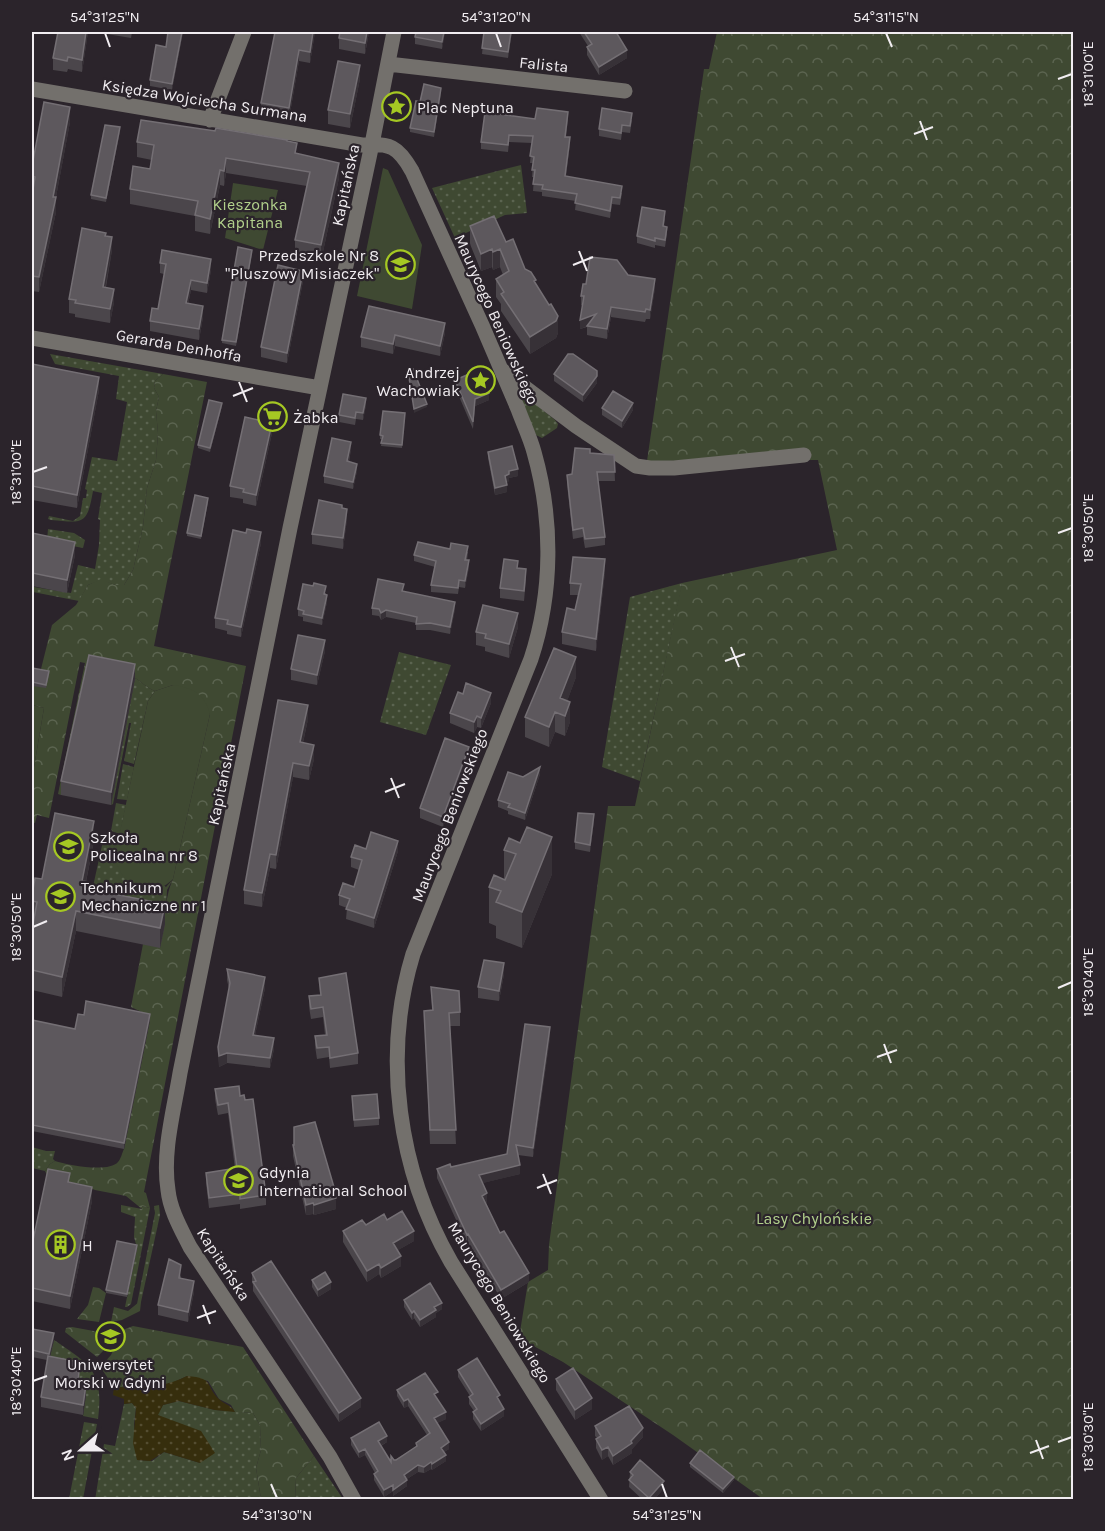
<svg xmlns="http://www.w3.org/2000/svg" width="1105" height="1531" font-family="Karla,sans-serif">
  <defs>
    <pattern id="grass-dots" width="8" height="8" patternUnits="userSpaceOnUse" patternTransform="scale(1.5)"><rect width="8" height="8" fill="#3f4932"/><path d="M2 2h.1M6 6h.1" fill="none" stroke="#5b6450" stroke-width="1.8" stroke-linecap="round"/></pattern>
    <pattern id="forest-crowns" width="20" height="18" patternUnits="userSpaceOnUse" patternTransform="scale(1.5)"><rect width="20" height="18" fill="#3f4932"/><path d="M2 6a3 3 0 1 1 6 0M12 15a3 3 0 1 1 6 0" fill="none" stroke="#5b6450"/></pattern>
    <pattern id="sand-dots" width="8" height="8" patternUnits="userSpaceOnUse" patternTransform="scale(1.5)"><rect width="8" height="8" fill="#362e0d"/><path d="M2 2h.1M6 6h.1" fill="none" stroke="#544d31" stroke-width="1.8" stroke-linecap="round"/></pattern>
  </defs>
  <rect width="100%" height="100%" fill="#2b242b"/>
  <path fill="url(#grass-dots)" d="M 521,165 L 527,213 L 505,215 L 455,238 L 432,188 Z
    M 50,354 L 163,374 L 155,381 L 154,388 L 159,397 L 156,411 L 158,433 L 156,460 L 147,488 L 143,527 L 133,570 L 124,585 L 115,585 L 101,580 L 88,585 L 79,601 L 33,592 L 34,587 L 71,593 L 78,565 L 95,569 L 99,545 L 100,520 L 98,519 L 102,493 L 93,491 C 87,525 84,523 51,520 L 48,519 L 49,516 L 73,521 L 80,516 L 83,498 L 86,498 L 87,490 L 85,489 L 92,457 L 117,461 L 127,402 L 116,399 L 119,376 L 55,364 Z
    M 521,394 L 523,394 L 555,420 L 558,424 L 557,428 L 542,438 L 536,435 L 520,397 Z
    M 48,529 L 74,533 L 85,540 L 83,548 L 47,541 Z
    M 682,583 L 681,590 L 640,781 L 602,767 L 630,597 Z
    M 399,652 L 451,665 L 426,735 L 380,722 Z
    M 135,678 C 142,682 147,688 155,691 L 148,701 L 134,764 L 124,761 L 131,723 L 129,723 L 113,804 L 111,805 Z
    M 123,764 L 134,767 L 127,800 L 117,799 Z
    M 116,803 L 126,805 L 120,834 L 111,831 Z
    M 110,836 L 119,838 L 115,855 L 166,887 L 173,879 L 167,890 L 165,924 L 117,915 L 92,891 L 103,841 L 109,842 Z
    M 32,1147 L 46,1151 L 55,1151 L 53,1159 L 55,1161 L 50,1164 L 45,1171 L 32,1168 Z
    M 121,1205 L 142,1209 L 142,1206 L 150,1208 L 131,1304 L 127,1307 L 125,1307 L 137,1248 L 134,1237 L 135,1217 L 121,1212 Z
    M 159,1205 L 160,1215 L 141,1302 L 137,1304 L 155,1213 L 154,1206 Z
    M 54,1340 C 91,1365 104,1372 98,1419 L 83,1416 L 86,1395 L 49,1361 Z
    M 179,1401 L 215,1410 L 253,1413 L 260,1425 L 261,1450 L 256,1468 L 261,1499 L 95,1500 L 104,1444 L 115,1446 L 124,1404 L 132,1403 L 136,1408 L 134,1424 L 137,1460 L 152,1461 L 164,1452 L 200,1463 L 176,1423 L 157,1415 L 163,1405 Z
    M 84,1422 L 97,1424 L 83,1499 L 69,1499 Z
    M 314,1456 L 343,1499 L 295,1500 L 296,1478 Z"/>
  <path fill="url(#forest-crowns)" d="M 717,32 L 1073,32 L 1073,1499 L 763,1499 L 673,1435 L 563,1362 L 519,1338 L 528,1282 L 548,1270 L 549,1245 L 608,806 L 635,806 L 682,583 L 837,550 L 818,460 L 647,461 L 704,69 L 709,69 Z
    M 163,374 L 207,382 L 154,646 L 246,666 L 144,1192 L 146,1193 L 150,1208 L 142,1206 L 142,1209 L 126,1196 L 95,1190 L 81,1184 L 52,1180 L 48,1177 L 45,1171 L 50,1164 L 55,1161 C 67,1165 109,1173 118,1162 C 121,1159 122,1153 124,1149 L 150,1020 L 150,1016 L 131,1007 L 143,944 L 160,947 C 165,926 164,898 173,879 L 210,714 L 173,685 L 155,691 C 147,688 142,682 135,678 L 61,795 L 58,794 L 85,663 L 80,662 L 49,818 L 37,815 L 35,823 L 32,822 L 32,779 L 44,708 L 32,705 L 32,686 L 40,673 L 52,625 L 76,605 L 88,585 L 101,579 L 115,585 L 124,585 L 133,570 L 143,527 L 147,488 L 156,460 L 158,433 L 156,411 L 159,397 L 154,388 L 155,381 Z
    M 93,1287 L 99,1288 L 106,1293 L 99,1322 L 77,1319 L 88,1305 Z
    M 139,1302 L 141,1302 L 140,1311 L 122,1320 L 111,1322 L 114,1307 L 128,1311 Z
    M 133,1326 L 243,1347 L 314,1456 L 296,1478 L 295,1499 L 261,1499 L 256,1468 L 261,1450 L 260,1425 L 253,1413 L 235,1412 L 231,1405 L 219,1399 L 208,1381 L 187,1376 L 174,1382 L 153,1388 L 114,1387 L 103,1371 L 103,1364 L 111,1355 L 123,1330 Z
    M 72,1327 L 110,1334 L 104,1350 L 97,1357 L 65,1332 L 66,1328 Z"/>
  <path fill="url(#sand-dots)" d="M 187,1376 C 216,1378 204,1386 220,1400 C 226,1405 231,1405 235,1412 L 215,1410 L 179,1401 L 163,1405 L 158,1415 L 201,1431 L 215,1453 L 200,1463 L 164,1452 L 150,1461 L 137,1460 L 133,1443 L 136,1408 L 132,1403 L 124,1404 L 124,1399 L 113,1395 L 114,1387 C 140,1388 163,1388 187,1376 Z"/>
  <path fill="#3f4932" d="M 383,168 L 388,170 L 422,245 L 412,309 L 357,296 Z
    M 233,183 L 278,190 L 263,250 L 225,238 Z
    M 173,685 C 193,688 205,694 210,714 L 173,879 C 148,904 120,886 115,855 L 148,701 L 155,691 Z
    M 32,705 L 44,708 L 32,779 Z"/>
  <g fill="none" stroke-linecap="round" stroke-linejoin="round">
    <path stroke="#73706c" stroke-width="15" d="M 388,64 L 625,91
      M 32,89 L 362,145 C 390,143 398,146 412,171 C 435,222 458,273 482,325 C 494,353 506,381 518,409 C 523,423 530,437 534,452 C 553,519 553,592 531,659 L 413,954 C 382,1056 398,1170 451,1262 L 601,1500
      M 210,120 L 244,32
      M 32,338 L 320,388
      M 502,370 L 576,426 L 636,466 L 650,468 L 674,468 L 804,455
      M 354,1500 L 330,1457 L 190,1247 C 181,1229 170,1210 168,1190 C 162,1152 174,1110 180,1073 L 290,528 L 372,144 L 394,32"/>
  </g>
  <path fill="#4b464b" d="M 58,32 L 88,32 L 82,72 L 68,69 L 67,72 L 53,70 L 53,58 Z
    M 95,32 L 132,32 L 131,38 Z
    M 168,32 L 183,32 L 172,90 L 150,86 L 150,80 L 166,47 Z
    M 275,32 L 315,32 L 310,63 L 299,61 L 289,119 L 261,114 L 261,103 Z
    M 327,32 L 369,32 L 365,54 L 339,49 L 339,34 Z
    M 445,32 L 442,49 L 415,44 L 415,37 Z
    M 484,32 L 512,32 L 508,58 L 482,54 Z
    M 579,32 L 616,32 L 627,58 L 599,75 L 587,55 L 587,47 L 588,46 Z
    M 360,79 L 350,128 L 328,124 L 328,110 Z
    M 441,93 L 434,137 L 410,132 L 410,128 L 420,102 Z
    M 535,119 L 568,119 L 566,137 L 570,144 L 566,176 L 622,193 L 620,205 L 612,204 L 610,218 L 575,210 L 576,201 L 542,196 L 542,192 L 533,191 L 534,177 L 532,177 L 533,163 L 530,163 L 532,143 L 509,142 L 508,152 L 481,149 L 481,142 Z
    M 632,120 L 630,133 L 622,132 L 621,140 L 599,136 L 599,129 Z
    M 70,122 L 56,197 L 56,212 L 39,292 L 32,291 L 32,166 Z
    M 120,131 L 106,202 L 91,199 L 91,195 Z
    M 215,131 L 287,141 L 297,154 L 339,178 L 321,261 L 295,255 L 295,240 L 307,186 L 226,173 L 224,186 L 220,185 L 210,234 L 195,231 L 195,216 L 130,204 L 130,189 L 150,169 L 152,160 L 137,157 L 137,142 Z
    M 665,218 L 664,226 L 667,234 L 665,247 L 655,245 L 655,248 L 637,243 L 637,236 Z
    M 470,226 L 506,242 L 536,284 L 558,333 L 556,338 L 530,354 L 501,311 L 501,304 L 496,297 L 496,279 L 503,275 L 500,267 L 493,270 L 492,267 L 481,271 L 470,244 Z
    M 106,236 L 112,250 L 106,287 L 114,302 L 110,323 L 75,317 L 75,314 L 69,313 L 69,299 Z
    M 252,253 L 236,346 L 222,343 L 222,340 Z
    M 160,263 L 211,270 L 207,293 L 191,290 L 188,304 L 203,317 L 199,340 L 150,331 L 150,321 L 158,309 L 164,274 L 160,273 Z
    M 628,275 L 655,288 L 650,319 L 646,319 L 645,322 L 611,317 L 607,339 L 587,335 L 587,327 L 580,329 L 583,306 L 581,305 L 581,296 L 586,284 Z
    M 303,281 L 287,363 L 261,357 L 261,347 Z
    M 445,333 L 440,356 L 395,346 L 393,354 L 361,347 L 361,337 Z
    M 32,364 L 99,390 L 77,508 L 32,500 Z
    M 554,374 L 597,383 L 583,402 L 554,381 Z
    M 455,380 L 489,400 L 475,406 L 473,429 L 455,387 Z
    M 366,405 L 363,420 L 356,419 L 355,425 L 339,422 L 339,415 Z
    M 222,406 L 210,452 L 198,448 L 198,445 Z
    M 602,408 L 633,410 L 622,428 L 602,415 Z
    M 405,413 L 402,448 L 381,446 L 382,439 L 380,439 L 380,435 Z
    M 272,433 L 256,506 L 243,503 L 243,499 L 230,497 L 230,486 Z
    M 351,449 L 349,462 L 357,471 L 353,489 L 324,483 L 324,476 Z
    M 488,452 L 518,476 L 509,478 L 509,481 L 507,482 L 507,492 L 495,495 L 488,458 Z
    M 590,453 L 614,455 L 615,481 L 598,481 L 605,537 L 605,545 L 585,548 L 583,537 L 573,539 L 567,484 L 567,475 L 572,474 Z
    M 208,502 L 201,539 L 187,536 L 187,533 Z
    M 342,508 L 347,519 L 343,549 L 312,544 L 312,534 Z
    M 32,533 L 75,555 L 67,593 L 32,586 Z
    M 261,543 L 241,637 L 227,634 L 227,631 L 215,628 L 215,618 Z
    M 450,549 L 468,552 L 467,560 L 469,567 L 465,588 L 459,587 L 458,594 L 431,592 L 431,585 L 435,567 L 414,561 L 414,555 Z
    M 518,568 L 526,579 L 524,601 L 500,598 L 500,588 Z
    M 605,572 L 596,651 L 562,644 L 562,632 L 575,610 L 578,595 L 570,595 L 570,583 Z
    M 403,591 L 455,609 L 450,634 L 430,630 L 416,630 L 416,623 L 386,617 L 381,620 L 379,616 L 372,615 L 372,608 Z
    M 326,593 L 327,602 L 322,625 L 303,621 L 303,617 L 298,616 L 298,609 Z
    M 518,627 L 509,658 L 485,651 L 485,647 L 476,645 L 476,632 Z
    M 325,651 L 317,685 L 291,680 L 291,669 Z
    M 32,668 L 49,674 L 46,688 L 32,686 Z
    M 576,677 L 567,701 L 570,722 L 565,736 L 555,732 L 549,747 L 525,737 L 525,717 Z
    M 135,678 L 111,805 L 61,795 L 61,781 Z
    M 463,694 L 491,703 L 481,728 L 477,727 L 474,733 L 450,723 L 450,713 Z
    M 308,719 L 303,743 L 314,759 L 309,780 L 293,777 L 276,869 L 270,868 L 262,907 L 244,904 L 244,890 Z
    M 469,758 L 443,827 L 420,818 L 420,808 Z
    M 540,774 L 525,820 L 508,814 L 508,811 L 498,807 L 498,800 L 523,777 Z
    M 594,821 L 590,852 L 575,849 L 575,842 Z
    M 94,841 L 86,882 L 89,889 L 165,924 L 160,948 L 76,931 L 62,997 L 32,990 L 32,930 L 33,921 L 32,921 L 32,895 L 42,879 Z
    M 520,843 L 552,874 L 522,948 L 496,938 L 496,926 L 489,923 L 489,887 L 504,879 L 504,850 Z
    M 366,849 L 398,851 L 374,928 L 346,919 L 347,908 L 339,905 L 339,895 L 354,887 L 359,870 L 351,867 L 351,857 Z
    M 227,969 L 265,988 L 255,1035 L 274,1049 L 270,1068 L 227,1063 L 219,1067 L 218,1047 L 229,989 L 227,980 Z
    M 504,974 L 499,1001 L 478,998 L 478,987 Z
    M 319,978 L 358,1053 L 358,1064 L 330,1068 L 329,1057 L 317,1059 L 315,1046 L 315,1036 L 325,1035 L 323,1017 L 311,1019 L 309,1007 L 309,996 L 320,995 Z
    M 431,987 L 460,1012 L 460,1026 L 450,1026 L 456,1144 L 430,1144 L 424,1011 L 432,1010 Z
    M 84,1015 L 150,1020 L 124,1149 L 32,1131 L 32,1020 L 75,1029 Z
    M 550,1037 L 533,1157 L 518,1155 L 520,1174 L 482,1183 L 487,1203 L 486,1203 L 500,1233 L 529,1282 L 501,1299 L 468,1243 L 467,1244 L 437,1178 L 437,1169 L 451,1167 L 507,1154 Z
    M 215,1089 L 240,1096 L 266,1195 L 266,1205 L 240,1209 L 240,1204 L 209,1208 L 206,1183 L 206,1173 L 235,1169 L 228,1113 L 218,1115 L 215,1099 Z
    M 352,1096 L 379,1118 L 379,1125 L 354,1127 Z
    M 293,1145 L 336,1204 L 336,1209 L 314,1215 L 313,1214 L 306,1215 L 293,1156 Z
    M 70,1183 L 92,1201 L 70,1309 L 32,1301 L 32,1245 Z
    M 387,1220 L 414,1241 L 398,1250 L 401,1266 L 381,1278 L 379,1274 L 367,1282 L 343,1242 L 343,1231 Z
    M 137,1248 L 127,1297 L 106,1293 L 106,1290 Z
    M 252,1273 L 361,1407 L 339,1422 L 253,1291 L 253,1285 L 252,1282 Z
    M 181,1275 L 181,1278 L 194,1292 L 188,1322 L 158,1315 L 158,1305 Z
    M 312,1280 L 331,1289 L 318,1297 L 312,1287 Z
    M 404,1300 L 442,1309 L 436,1313 L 436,1317 L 420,1327 L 414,1318 L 412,1320 L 404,1307 Z
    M 32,1329 L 54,1340 L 50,1356 L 74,1371 L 79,1384 L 86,1395 L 83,1415 L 41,1407 L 41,1397 L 47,1360 L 32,1357 Z
    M 458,1370 L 500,1402 L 504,1416 L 481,1431 L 473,1419 L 473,1412 L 474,1411 L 469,1404 L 469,1397 L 470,1396 L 458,1377 Z
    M 556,1379 L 592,1409 L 575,1420 L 556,1390 Z
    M 397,1390 L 438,1398 L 437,1399 L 446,1419 L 437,1423 L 449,1449 L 444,1452 L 446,1461 L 432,1470 L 431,1469 L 424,1473 L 418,1472 L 407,1479 L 407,1486 L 393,1496 L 393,1491 L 384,1497 L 374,1480 L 374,1474 L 375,1473 L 365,1455 L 359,1458 L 351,1445 L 351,1438 L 387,1442 L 381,1446 L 391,1462 L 416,1447 L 416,1443 L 427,1435 L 408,1406 L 404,1408 L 397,1396 Z
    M 595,1426 L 643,1437 L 632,1449 L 632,1453 L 613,1465 L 608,1456 L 602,1460 L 596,1448 L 596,1439 L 597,1438 L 595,1436 Z
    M 690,1463 L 734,1480 L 723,1493 L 690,1467 Z
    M 630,1472 L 664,1488 L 654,1500 L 643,1500 L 629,1487 Z"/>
  <path fill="#373137" d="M 86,32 L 88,32 L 82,72 L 82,60 Z
    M 182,32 L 183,32 L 172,90 L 172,84 Z
    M 313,32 L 315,32 L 310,63 L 310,52 Z
    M 367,32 L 369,32 L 365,54 L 365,43 Z
    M 444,32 L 445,32 L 442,49 L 442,42 Z
    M 511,32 L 512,32 L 508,58 L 508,52 Z
    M 299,50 L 299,61 L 289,119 L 289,108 Z
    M 627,50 L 627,58 L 599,75 L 599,67 Z
    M 360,65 L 360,79 L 350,128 L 350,114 Z
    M 441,88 L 441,93 L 434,137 L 434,132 Z
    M 70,107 L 70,122 L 56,197 L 56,212 L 39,292 L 39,277 Z
    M 120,127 L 120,131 L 106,202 L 106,198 Z
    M 570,137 L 570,144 L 565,183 L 565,176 Z
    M 226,158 L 226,173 L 224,186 L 224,171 Z
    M 339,163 L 339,178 L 321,261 L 321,245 Z
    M 220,170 L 220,185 L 210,234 L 210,219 Z
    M 612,197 L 612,204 L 610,218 L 610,211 Z
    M 112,237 L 112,250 L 103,300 L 103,287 Z
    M 492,249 L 492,267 L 481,271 L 481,254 Z
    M 500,249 L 500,267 L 493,270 L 493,252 Z
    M 252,250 L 252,253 L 236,346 L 236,342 Z
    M 211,259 L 211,270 L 207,293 L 207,283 Z
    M 303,271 L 303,281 L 287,363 L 287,353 Z
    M 655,279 L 655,288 L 650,319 L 650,310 Z
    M 191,280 L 191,290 L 186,314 L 186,303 Z
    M 114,289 L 114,302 L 110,323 L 110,309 Z
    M 203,306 L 203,317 L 199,340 L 199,329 Z
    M 611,307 L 611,317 L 607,339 L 607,329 Z
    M 596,314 L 596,323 L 580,329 L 580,320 Z
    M 558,316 L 558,333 L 556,338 L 530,354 L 530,337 Z
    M 445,323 L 445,333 L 440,356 L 440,346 Z
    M 395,335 L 395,346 L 393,354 L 393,344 Z
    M 597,376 L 597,383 L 583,402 L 583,395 Z
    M 99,377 L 99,390 L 77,508 L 77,495 Z
    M 489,393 L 489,400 L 475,406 L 473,429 L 475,399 Z
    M 366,398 L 366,405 L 363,420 L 363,413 Z
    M 222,403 L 222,406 L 210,452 L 210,448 Z
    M 633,403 L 633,410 L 622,428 L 622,421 Z
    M 427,404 L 427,407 L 414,413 L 414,409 Z
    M 272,423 L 272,433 L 256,506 L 256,495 Z
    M 351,442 L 351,449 L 347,468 L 347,461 Z
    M 357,464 L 357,471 L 353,489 L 353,482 Z
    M 518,469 L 518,476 L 509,478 L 509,481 L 505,483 L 505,476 L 509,471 Z
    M 507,485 L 507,492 L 495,495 L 495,488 Z
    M 347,509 L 347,519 L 343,549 L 343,538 Z
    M 261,532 L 261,543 L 241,637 L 241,627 Z
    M 75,542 L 75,555 L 67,593 L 67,580 Z
    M 605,559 L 605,572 L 596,651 L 596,639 Z
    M 469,560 L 469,567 L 465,588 L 465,581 Z
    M 327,595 L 327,602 L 322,625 L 322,618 Z
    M 455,602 L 455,609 L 450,634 L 450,627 Z
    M 386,610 L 386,617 L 381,620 L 381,613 Z
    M 518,613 L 518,627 L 509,658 L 509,644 Z
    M 325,640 L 325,651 L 317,685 L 317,675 Z
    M 576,657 L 576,677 L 562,715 L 560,698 Z
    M 135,664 L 135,678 L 111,805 L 111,792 Z
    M 491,693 L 491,703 L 481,728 L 481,718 Z
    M 570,702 L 570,722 L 565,736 L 565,716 Z
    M 308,705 L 308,719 L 300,756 L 300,742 Z
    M 555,712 L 555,732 L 549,747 L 549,727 Z
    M 477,716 L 477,727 L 474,733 L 474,722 Z
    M 314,745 L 314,759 L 309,780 L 309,766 Z
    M 469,747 L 469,758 L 443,827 L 443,817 Z
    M 293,763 L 293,777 L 276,869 L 276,855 Z
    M 540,767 L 540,774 L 525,820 L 525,813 Z
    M 594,814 L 594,821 L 590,852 L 590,845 Z
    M 94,821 L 94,841 L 82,901 L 82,881 Z
    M 552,837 L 552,874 L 522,948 L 522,912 Z
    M 398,841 L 398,851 L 374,928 L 374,918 Z
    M 270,854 L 270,868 L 262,907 L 262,893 Z
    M 165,904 L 165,924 L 160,948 L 160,928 Z
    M 76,911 L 76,931 L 62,997 L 62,977 Z
    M 504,963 L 504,974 L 499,1001 L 499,991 Z
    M 265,977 L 265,988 L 253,1045 L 253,1035 Z
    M 150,1014 L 150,1020 L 124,1149 L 124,1143 Z
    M 550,1027 L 550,1037 L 533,1157 L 533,1148 Z
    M 274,1038 L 274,1049 L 270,1068 L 270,1058 Z
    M 227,1053 L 227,1063 L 219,1067 L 219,1056 Z
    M 520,1165 L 520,1174 L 479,1184 L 479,1175 Z
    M 92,1187 L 92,1201 L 70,1309 L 70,1296 Z
    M 487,1193 L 487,1203 L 482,1205 L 482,1196 Z
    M 336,1194 L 336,1209 L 314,1215 L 314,1205 Z
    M 313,1203 L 313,1214 L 306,1215 L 306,1205 Z
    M 414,1231 L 414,1241 L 393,1253 L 393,1243 Z
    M 468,1234 L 468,1243 L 467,1244 L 467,1235 Z
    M 137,1245 L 137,1248 L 127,1297 L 127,1294 Z
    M 401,1256 L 401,1266 L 381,1278 L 381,1268 Z
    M 379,1264 L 379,1274 L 367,1282 L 367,1271 Z
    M 529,1273 L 529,1282 L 501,1299 L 501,1290 Z
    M 194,1281 L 194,1292 L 188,1322 L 188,1312 Z
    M 331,1282 L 331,1289 L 318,1297 L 318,1290 Z
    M 442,1303 L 442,1309 L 436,1313 L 436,1317 L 420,1327 L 420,1320 L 434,1307 Z
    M 414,1311 L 414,1318 L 412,1320 L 412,1313 Z
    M 54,1333 L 54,1340 L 49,1361 L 49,1354 Z
    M 86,1385 L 86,1395 L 83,1415 L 83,1405 Z
    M 361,1398 L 361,1407 L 339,1422 L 339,1413 Z
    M 592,1398 L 592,1409 L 575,1420 L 575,1410 Z
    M 408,1399 L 408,1406 L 404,1408 L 404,1401 Z
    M 504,1409 L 504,1416 L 481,1431 L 481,1424 Z
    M 446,1412 L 446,1419 L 434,1425 L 434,1418 Z
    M 643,1428 L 643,1437 L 632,1449 L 632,1453 L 613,1465 L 613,1456 L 631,1441 Z
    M 387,1436 L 387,1442 L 378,1447 L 378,1441 Z
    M 449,1442 L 449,1449 L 441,1454 L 441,1448 Z
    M 608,1447 L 608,1456 L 602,1460 L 602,1450 Z
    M 365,1449 L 365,1455 L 359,1458 L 359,1452 Z
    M 446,1455 L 446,1461 L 432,1470 L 432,1464 Z
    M 431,1462 L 431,1469 L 424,1473 L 424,1467 Z
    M 418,1465 L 418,1472 L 404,1481 L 404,1475 Z
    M 734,1477 L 734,1480 L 723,1493 L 723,1489 Z
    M 407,1480 L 407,1486 L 393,1496 L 393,1490 Z
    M 664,1481 L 664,1488 L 654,1500 L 649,1500 L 649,1498 Z
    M 393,1485 L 393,1491 L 384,1497 L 384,1490 Z"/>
  <path fill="#5d585d" stroke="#746f74" stroke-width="1.5" d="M 58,32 L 86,32 L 82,60 L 68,57 L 67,61 L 53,58 Z
    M 168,32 L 182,32 L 172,84 L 150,80 L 156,45 L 166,47 Z
    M 275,32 L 313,32 L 310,52 L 299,50 L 289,108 L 261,103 Z
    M 340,32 L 367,32 L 365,43 L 339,38 Z
    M 416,32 L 444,32 L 442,42 L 415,37 Z
    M 484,32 L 511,32 L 508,52 L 482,48 Z
    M 584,32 L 616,32 L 627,50 L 599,67 L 587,47 L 592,44 Z
    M 338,61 L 360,65 L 350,114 L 328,110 Z
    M 424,84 L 441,88 L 434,132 L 410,128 L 416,101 L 420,102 Z
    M 44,102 L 70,107 L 53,197 L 56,197 L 39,277 L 32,276 L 32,196 L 35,177 L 32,176 L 32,166 Z
    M 537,108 L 568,112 L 565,137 L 570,137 L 565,176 L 622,186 L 620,198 L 612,197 L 610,211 L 575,203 L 577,194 L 542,189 L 543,185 L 533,184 L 535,170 L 532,170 L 534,157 L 530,156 L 533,136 L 509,135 L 508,145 L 481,142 L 485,112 L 535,119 Z
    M 602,108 L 632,113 L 630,126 L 622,125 L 621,133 L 599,129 Z
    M 141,120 L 215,131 L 216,128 L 287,140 L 287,141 L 297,143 L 295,153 L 339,163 L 321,245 L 295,240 L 310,172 L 226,158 L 224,171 L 220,170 L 210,219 L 195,215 L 198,201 L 130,189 L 133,166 L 150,169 L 154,145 L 137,142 Z
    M 105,125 L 120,127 L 106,198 L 91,195 Z
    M 642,207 L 665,211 L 663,226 L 667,227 L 665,240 L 655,238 L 655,241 L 637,236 Z
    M 494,216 L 506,242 L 513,239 L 525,269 L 531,272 L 536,280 L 534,281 L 549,305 L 551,304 L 558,316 L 556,321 L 530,337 L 501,294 L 504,292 L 496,279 L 509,271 L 500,249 L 493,252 L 492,249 L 481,254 L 470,226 Z
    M 82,228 L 106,233 L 105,236 L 112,237 L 103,287 L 114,289 L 110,309 L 75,303 L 76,300 L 69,299 Z
    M 238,247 L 252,250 L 236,342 L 222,340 Z
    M 162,250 L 211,259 L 207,283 L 191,280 L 186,303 L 203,306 L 199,329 L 150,321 L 152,308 L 158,309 L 166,264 L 160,263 Z
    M 590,257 L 617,260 L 628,275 L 655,279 L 650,310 L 646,309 L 645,312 L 611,307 L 607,329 L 587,326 L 596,314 L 580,320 L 584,296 L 581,296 L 583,284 L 586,284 Z
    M 278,265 L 303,271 L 287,353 L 261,347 Z
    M 369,306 L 445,323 L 440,346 L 395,335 L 393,344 L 361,337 Z
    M 568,354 L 573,354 L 597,371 L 597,376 L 583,395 L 554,374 Z
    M 32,364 L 99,377 L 77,495 L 32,486 Z
    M 413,369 L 427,404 L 414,409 L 408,371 Z
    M 474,372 L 475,375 L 481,373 L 489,393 L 475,399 L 473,422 L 455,380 Z
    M 613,391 L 633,403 L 622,421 L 602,408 Z
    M 343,394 L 366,398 L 363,413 L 356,412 L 355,418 L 339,415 Z
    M 209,400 L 222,403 L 210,448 L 198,445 Z
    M 383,411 L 405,413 L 402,445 L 381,443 L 383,436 L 380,435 Z
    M 245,417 L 272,423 L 256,495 L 243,492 L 244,489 L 230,486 Z
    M 332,438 L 351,442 L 347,461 L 357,464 L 353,482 L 324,476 Z
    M 512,446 L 518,469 L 509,471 L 509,474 L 505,476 L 507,485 L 495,488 L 488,452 Z
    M 575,448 L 590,449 L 590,453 L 614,455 L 615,472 L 597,472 L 605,537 L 585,539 L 583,528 L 573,530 L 567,475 L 572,474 Z
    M 195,495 L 208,498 L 201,536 L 187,533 Z
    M 319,500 L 342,505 L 342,508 L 347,509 L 343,538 L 312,534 Z
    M 247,529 L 261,532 L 241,627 L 227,624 L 228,620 L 215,618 L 233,530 L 246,533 Z
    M 32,533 L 75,542 L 67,580 L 32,573 Z
    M 418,542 L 450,549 L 451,543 L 468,546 L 465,560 L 469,560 L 465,581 L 459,580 L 458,588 L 431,585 L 436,561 L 414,555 Z
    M 573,557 L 605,559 L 596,639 L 562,632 L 567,608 L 575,610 L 581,584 L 570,583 Z
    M 504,559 L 518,561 L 517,568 L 526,569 L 524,591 L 500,588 Z
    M 378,579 L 404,584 L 402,591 L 455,602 L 450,627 L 430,623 L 416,624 L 417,617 L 386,610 L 381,613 L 379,609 L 372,608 Z
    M 314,583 L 326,586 L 324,594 L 327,595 L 322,618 L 303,614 L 304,611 L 298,609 L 303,584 L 313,586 Z
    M 483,605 L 518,613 L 509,644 L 485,638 L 486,634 L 476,632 Z
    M 298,635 L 325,640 L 317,675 L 291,669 Z
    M 554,648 L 576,657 L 560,698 L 570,702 L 565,716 L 555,712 L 549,727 L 525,717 Z
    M 89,655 L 135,664 L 111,792 L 61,781 Z
    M 32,668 L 49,671 L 46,685 L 32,682 Z
    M 466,683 L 491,693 L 481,718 L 477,716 L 474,722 L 450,713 L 458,692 L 463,694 Z
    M 278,700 L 308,705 L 300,742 L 314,745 L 309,766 L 293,763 L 276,855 L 270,854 L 262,893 L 244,890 Z
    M 445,738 L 469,747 L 443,817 L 420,808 Z
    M 540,767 L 525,813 L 508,807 L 510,804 L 498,800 L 508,772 L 523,777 Z
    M 55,813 L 94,821 L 82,881 L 89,882 L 88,889 L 165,904 L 160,928 L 76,911 L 62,977 L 32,970 L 32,930 L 37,902 L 32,901 L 32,895 L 35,878 L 42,879 Z
    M 578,813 L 594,814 L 590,845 L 575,842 Z
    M 527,827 L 552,837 L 522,912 L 496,902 L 501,891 L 489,887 L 494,875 L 505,880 L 516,854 L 504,850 L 509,838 L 520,843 Z
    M 371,832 L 398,841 L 374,918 L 346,909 L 350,899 L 339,895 L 343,883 L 354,887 L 362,860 L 351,857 L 355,845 L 366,849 Z
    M 484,960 L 504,963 L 499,991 L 478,987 Z
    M 227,969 L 265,977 L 253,1035 L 274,1038 L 270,1058 L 227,1053 L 219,1056 L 218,1047 L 230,983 Z
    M 346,973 L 358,1053 L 330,1058 L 329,1047 L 317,1048 L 315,1036 L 327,1035 L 323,1007 L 311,1009 L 309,996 L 321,995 L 319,978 Z
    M 431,987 L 459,991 L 460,1012 L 449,1013 L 456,1130 L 430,1130 L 424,1011 L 433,1010 Z
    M 86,1001 L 150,1014 L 124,1143 L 32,1125 L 32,1020 L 75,1029 L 78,1014 L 84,1015 Z
    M 525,1024 L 550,1027 L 533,1148 L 516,1145 L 520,1165 L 479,1175 L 487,1193 L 482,1196 L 500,1233 L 504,1231 L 529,1273 L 501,1290 L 468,1234 L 467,1235 L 437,1169 L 450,1164 L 451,1167 L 507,1154 Z
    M 239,1086 L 240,1096 L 244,1095 L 245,1100 L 253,1099 L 266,1195 L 240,1199 L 240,1194 L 209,1198 L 206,1173 L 237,1168 L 228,1103 L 218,1105 L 215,1089 Z
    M 377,1094 L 379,1118 L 354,1120 L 352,1096 Z
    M 315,1122 L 336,1194 L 336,1198 L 314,1205 L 313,1203 L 306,1205 L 293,1145 L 294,1145 L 294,1127 Z
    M 48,1169 L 70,1173 L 68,1182 L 92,1187 L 70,1296 L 32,1288 L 32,1245 Z
    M 402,1211 L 414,1231 L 393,1243 L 401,1256 L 381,1268 L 379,1264 L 367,1271 L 343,1231 L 362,1220 L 366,1225 L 384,1214 L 387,1220 Z
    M 117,1241 L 137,1245 L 127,1294 L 106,1290 Z
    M 169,1259 L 181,1265 L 179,1278 L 194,1281 L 188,1312 L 158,1305 Z
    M 271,1261 L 361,1398 L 339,1413 L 253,1282 L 256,1281 L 252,1273 Z
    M 325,1272 L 331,1282 L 318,1290 L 312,1280 Z
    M 430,1283 L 442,1303 L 434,1307 L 436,1310 L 420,1320 L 414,1311 L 412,1313 L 404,1300 Z
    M 32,1329 L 54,1333 L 49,1354 L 32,1350 Z
    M 48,1356 L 74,1361 L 73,1370 L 79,1371 L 78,1383 L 86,1385 L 83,1405 L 41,1397 Z
    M 477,1358 L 500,1395 L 497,1397 L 504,1409 L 481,1424 L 473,1412 L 477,1409 L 469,1397 L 473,1394 L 458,1370 Z
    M 573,1368 L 592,1398 L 575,1410 L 556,1379 Z
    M 425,1373 L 438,1392 L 434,1394 L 446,1412 L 434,1418 L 449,1442 L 441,1448 L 446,1455 L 432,1464 L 431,1462 L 424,1467 L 418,1465 L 404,1475 L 407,1480 L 393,1490 L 393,1485 L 384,1490 L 374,1474 L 378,1471 L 365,1449 L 359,1452 L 351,1438 L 379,1422 L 387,1436 L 378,1441 L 391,1462 L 391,1456 L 394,1460 L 396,1460 L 417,1446 L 416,1443 L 430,1433 L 408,1399 L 404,1401 L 397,1390 Z
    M 629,1406 L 643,1428 L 631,1441 L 632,1443 L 613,1456 L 608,1447 L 602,1450 L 596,1439 L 601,1436 L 595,1426 Z
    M 700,1450 L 734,1477 L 723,1489 L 690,1463 Z
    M 640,1460 L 664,1481 L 649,1498 L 629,1480 L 633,1475 L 630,1472 Z"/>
  <path fill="none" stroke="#f1edf1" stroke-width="2" d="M 105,33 L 110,47M 496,33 L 501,47M 886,33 L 892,47M 1058,79 L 1072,74M 920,121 L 927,140M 914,134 L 933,127M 579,251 L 587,271M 573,265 L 593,257M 239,382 L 247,402M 233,396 L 253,388M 33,472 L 47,467M 1058,533 L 1072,528M 731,647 L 739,667M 725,661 L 745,654M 391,778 L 399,798M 385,792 L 405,784M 33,927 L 47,921M 1058,988 L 1072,982M 884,1044 L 891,1063M 877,1057 L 897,1050M 543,1174 L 551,1194M 537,1188 L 557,1180M 203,1305 L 210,1324M 197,1318 L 216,1311M 33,1381 L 47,1376M 1036,1440 L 1043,1459M 1058,1442 L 1072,1437M 1030,1453 L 1049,1446M 271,1484 L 277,1498M 662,1484 L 667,1498"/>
  <defs>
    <symbol id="sight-ring" viewBox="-11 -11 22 22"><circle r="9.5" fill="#2b242b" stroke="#a5c823" stroke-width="1.5"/><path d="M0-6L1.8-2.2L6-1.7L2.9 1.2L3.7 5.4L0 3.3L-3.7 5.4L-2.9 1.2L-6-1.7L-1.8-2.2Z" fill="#a5c823"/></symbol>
    <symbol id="school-ring" viewBox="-11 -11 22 22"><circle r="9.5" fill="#2b242b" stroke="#a5c823" stroke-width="1.5"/><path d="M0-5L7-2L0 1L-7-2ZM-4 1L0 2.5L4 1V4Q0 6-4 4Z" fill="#a5c823"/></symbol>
    <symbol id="supermarket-ring" viewBox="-11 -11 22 22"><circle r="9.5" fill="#2b242b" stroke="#a5c823" stroke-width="1.5"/><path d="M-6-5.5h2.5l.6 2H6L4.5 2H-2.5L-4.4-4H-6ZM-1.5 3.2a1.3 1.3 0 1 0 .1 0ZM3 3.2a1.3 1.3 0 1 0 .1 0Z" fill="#a5c823"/></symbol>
    <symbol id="university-ring" viewBox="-11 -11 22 22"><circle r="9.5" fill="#2b242b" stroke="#a5c823" stroke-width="1.5"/><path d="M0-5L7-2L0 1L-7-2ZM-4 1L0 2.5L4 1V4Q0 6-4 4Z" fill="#a5c823"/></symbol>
    <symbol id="building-ring" viewBox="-11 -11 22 22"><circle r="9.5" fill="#2b242b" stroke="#a5c823" stroke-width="1.5"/><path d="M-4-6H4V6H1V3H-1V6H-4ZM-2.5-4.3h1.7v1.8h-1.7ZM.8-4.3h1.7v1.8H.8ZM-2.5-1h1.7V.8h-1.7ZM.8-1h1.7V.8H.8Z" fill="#a5c823"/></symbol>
  </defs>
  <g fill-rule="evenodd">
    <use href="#sight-ring" x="380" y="90" width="33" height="33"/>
    <use href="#school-ring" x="384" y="248" width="33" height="33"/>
    <use href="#sight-ring" x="464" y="364" width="33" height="33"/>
    <use href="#supermarket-ring" x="256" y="400" width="33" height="33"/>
    <use href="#university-ring" x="52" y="830" width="33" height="33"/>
    <use href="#school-ring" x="44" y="880" width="33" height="33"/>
    <use href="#school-ring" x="222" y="1164" width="33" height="33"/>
    <use href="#building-ring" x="44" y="1228" width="33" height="33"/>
    <use href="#university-ring" x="94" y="1320" width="33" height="33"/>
  </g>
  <g text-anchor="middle" stroke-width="4.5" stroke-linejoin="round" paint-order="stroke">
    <g font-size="16" fill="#f1edf1" stroke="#2b242b">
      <text transform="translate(544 64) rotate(6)" y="6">Falista</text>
      <text transform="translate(205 100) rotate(9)" y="6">Księdza Wojciecha Surmana</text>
      <text transform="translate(345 185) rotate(-78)" y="6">Kapitańska</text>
      <text transform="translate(497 319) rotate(66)" y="6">Maurycego Beniowskiego</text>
      <text transform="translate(179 345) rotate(10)" y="6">Gerarda Denhoffa</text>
      <text transform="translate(221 784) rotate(-78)" y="6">Kapitańska</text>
      <text transform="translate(449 815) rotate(-69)" y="6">Maurycego Beniowskiego</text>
      <text transform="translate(224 1264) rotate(57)" y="6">Kapitańska</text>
      <text transform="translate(500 1302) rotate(59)" y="6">Maurycego Beniowskiego</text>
    </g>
    <g font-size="16" fill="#f1edf1" stroke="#2b242b" text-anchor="start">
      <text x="417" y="113">Plac Neptuna</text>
      <text x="379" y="261" text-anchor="end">Przedszkole Nr 8<tspan x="379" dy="18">"Pluszowy Misiaczek"</tspan></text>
      <text x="460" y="378" text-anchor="end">Andrzej<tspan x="460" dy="18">Wachowiak</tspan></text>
      <text x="293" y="423">Żabka</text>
      <text x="90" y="843">Szkoła<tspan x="90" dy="18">Policealna nr 8</tspan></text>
      <text x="81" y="893">Technikum<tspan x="81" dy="18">Mechaniczne nr 1</tspan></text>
      <text x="259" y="1178">Gdynia<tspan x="259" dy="18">International School</tspan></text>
      <text x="82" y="1251">H</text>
      <text x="110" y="1370" text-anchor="middle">Uniwersytet<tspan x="110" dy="18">Morski w Gdyni</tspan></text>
    </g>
    <g font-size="16" fill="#b2d18c" stroke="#2b242b">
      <text x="250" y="210">Kieszonka<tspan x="250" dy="18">Kapitana</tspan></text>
      <text x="814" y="1224">Lasy Chylońskie</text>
    </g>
  </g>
  <rect width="1105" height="1531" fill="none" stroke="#2b242b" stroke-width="66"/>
  <g transform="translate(81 1450) rotate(249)" stroke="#2b242b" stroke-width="4.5" paint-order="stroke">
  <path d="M0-4.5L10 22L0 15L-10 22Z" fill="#f1edf1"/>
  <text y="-9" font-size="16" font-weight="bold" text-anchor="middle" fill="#f1edf1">N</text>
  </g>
  <rect x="33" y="33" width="1039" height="1465" fill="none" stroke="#f1edf1" stroke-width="2"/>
  <g font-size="15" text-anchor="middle" fill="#f1edf1">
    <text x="105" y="22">54°31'25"N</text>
    <text x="496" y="22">54°31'20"N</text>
    <text x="886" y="22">54°31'15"N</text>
    <text transform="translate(1088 74) rotate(-90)" y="5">18°31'00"E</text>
    <text transform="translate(16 472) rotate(-90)" y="5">18°31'00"E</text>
    <text transform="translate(1088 528) rotate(-90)" y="5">18°30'50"E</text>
    <text transform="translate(16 927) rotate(-90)" y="5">18°30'50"E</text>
    <text transform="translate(1088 982) rotate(-90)" y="5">18°30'40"E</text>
    <text transform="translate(16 1381) rotate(-90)" y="5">18°30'40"E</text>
    <text transform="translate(1088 1437) rotate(-90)" y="5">18°30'30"E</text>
    <text x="277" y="1520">54°31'30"N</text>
    <text x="667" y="1520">54°31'25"N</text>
  </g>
</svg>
